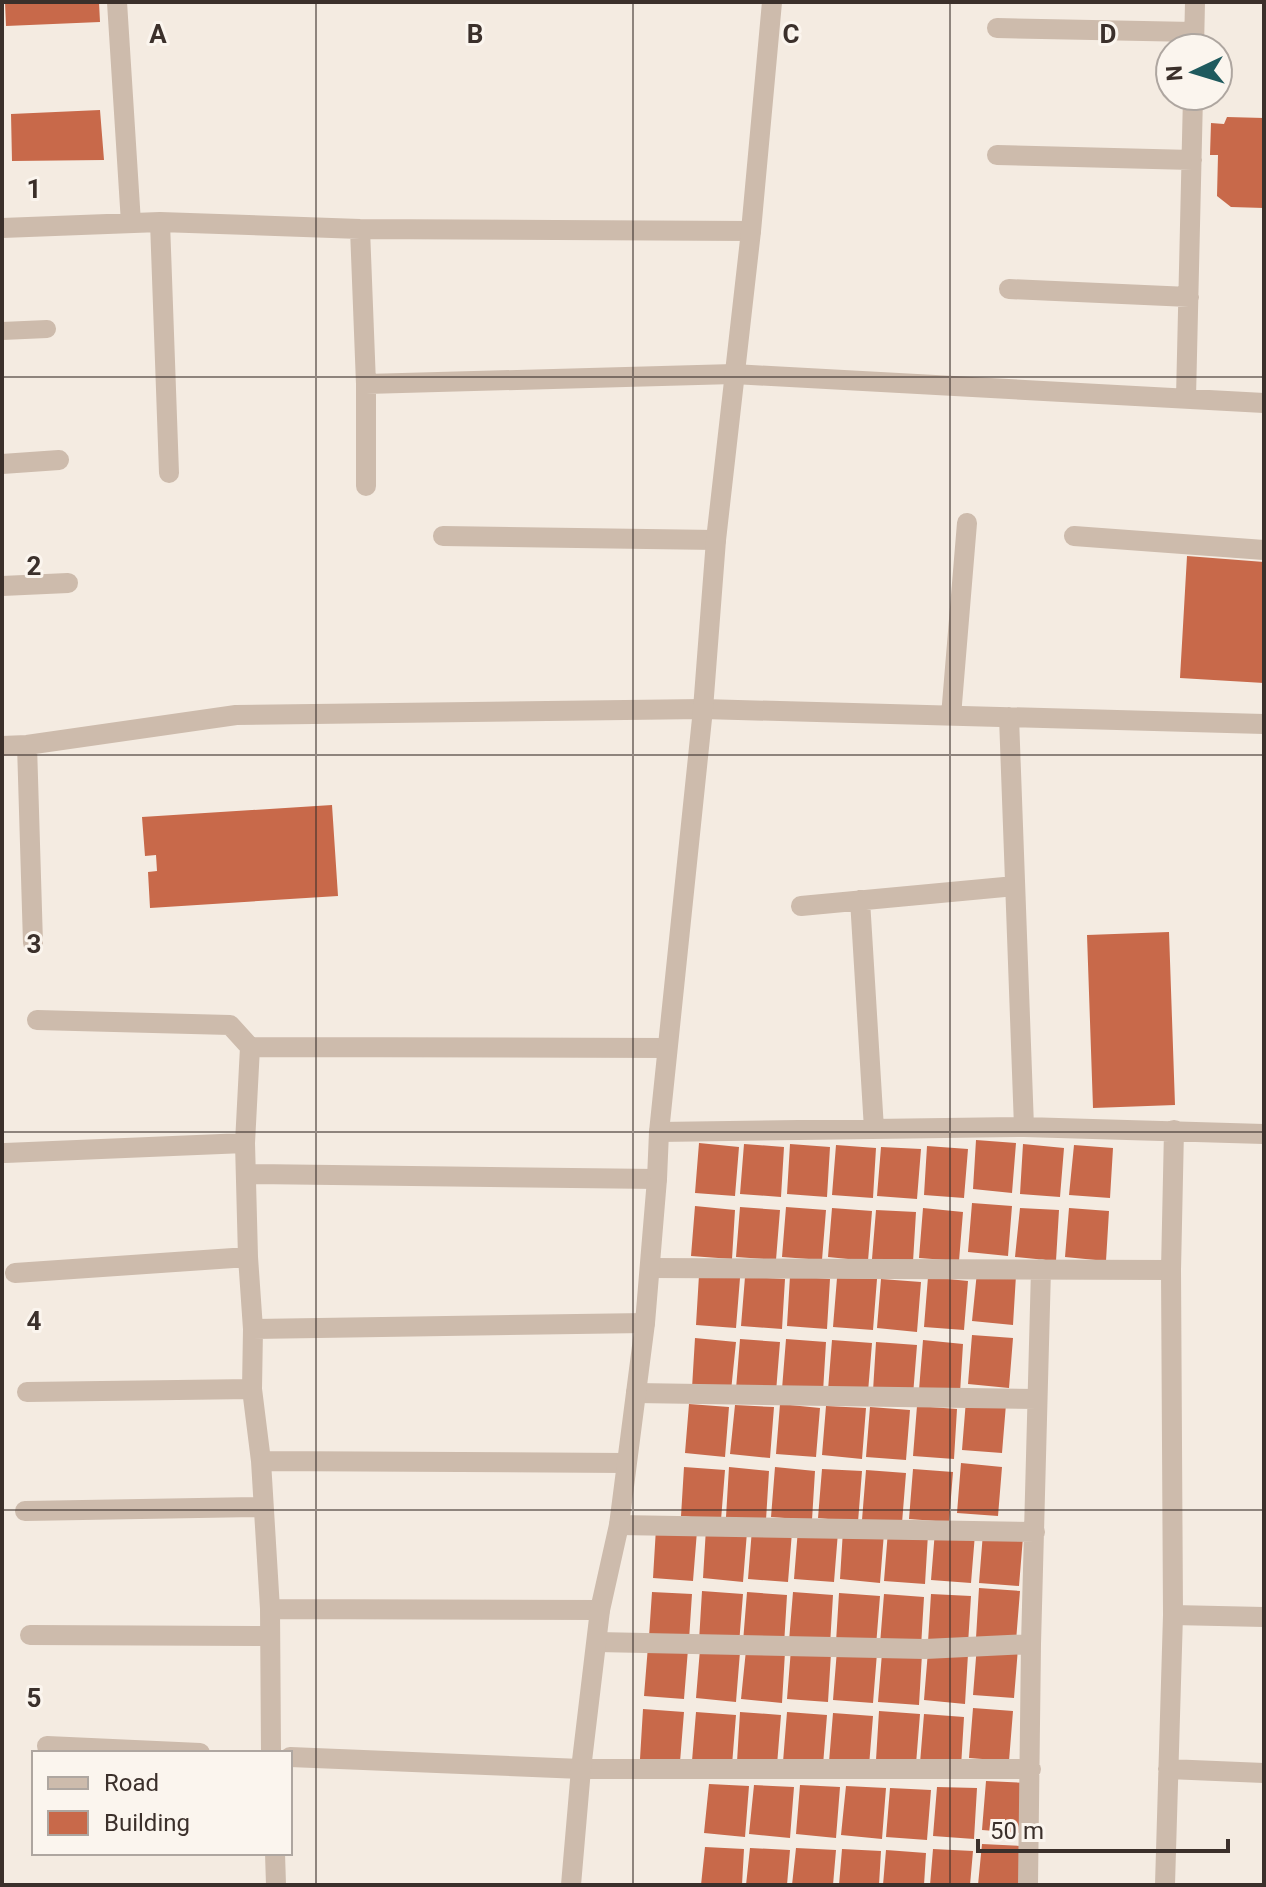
<svg xmlns="http://www.w3.org/2000/svg" width="1266" height="1887" font-family="Roboto,sans-serif">
  <rect width="100%" height="100%" fill="#f4ebe1"/>
  <path fill="#c8694a" d="M 5,2 L 99,2 L 100,22 L 6,26 Z
    M 100,110 L 104,160 L 12,161 L 11,114 Z
    M 1227,117 L 1264,118 L 1264,208 L 1231,207 L 1217,196 L 1218,155 L 1210,155 L 1211,123 L 1224,124 Z
    M 1187,556 L 1264,562 L 1264,683 L 1180,678 Z
    M 332,805 L 338,896 L 150,908 L 148,872 L 157,871 L 156,855 L 145,856 L 142,817 Z
    M 1169,932 L 1175,1105 L 1093,1108 L 1087,935 Z
    M 976,1140 L 1016,1143 L 1012,1193 L 973,1189 Z
    M 699,1143 L 739,1147 L 735,1196 L 695,1193 Z
    M 744,1144 L 784,1147 L 781,1197 L 740,1194 Z
    M 790,1144 L 830,1147 L 827,1197 L 787,1194 Z
    M 1023,1144 L 1064,1148 L 1060,1197 L 1020,1194 Z
    M 836,1145 L 876,1148 L 873,1198 L 832,1195 Z
    M 1074,1145 L 1113,1148 L 1110,1198 L 1069,1195 Z
    M 927,1146 L 968,1149 L 964,1198 L 924,1195 Z
    M 881,1147 L 921,1149 L 917,1199 L 877,1196 Z
    M 972,1203 L 1012,1206 L 1008,1256 L 968,1252 Z
    M 695,1206 L 735,1210 L 732,1259 L 691,1256 Z
    M 740,1207 L 780,1210 L 776,1260 L 736,1257 Z
    M 786,1207 L 826,1210 L 822,1260 L 782,1257 Z
    M 832,1208 L 872,1211 L 868,1261 L 828,1257 Z
    M 923,1208 L 963,1212 L 959,1261 L 919,1258 Z
    M 1020,1208 L 1059,1210 L 1056,1261 L 1015,1257 Z
    M 1069,1208 L 1109,1211 L 1106,1261 L 1065,1257 Z
    M 876,1210 L 916,1212 L 913,1262 L 872,1259 Z
    M 977,1272 L 1016,1275 L 1013,1325 L 972,1321 Z
    M 699,1275 L 740,1278 L 736,1328 L 696,1325 Z
    M 790,1276 L 830,1279 L 827,1329 L 787,1326 Z
    M 745,1277 L 785,1279 L 782,1329 L 741,1326 Z
    M 928,1277 L 968,1281 L 964,1330 L 924,1327 Z
    M 837,1278 L 877,1279 L 873,1330 L 833,1327 Z
    M 881,1279 L 921,1282 L 917,1332 L 877,1328 Z
    M 972,1335 L 1013,1338 L 1009,1388 L 968,1384 Z
    M 695,1338 L 736,1342 L 731,1391 L 692,1388 Z
    M 740,1339 L 780,1342 L 776,1392 L 736,1389 Z
    M 786,1339 L 826,1342 L 823,1392 L 782,1389 Z
    M 832,1340 L 872,1343 L 868,1392 L 828,1390 Z
    M 923,1340 L 963,1344 L 960,1393 L 919,1390 Z
    M 876,1342 L 917,1345 L 913,1395 L 873,1391 Z
    M 966,1400 L 1006,1404 L 1002,1453 L 962,1450 Z
    M 689,1404 L 729,1407 L 725,1457 L 685,1453 Z
    M 780,1404 L 820,1408 L 816,1457 L 776,1454 Z
    M 735,1405 L 774,1407 L 770,1458 L 730,1454 Z
    M 826,1406 L 866,1408 L 862,1459 L 822,1455 Z
    M 917,1406 L 957,1409 L 954,1459 L 913,1456 Z
    M 870,1407 L 910,1410 L 906,1460 L 866,1457 Z
    M 961,1463 L 1002,1467 L 998,1516 L 957,1513 Z
    M 684,1467 L 725,1470 L 721,1520 L 681,1516 Z
    M 729,1467 L 769,1471 L 766,1520 L 726,1517 Z
    M 775,1467 L 815,1471 L 812,1520 L 771,1517 Z
    M 822,1469 L 862,1471 L 858,1522 L 818,1518 Z
    M 913,1469 L 953,1472 L 949,1522 L 909,1519 Z
    M 866,1470 L 906,1473 L 902,1523 L 862,1520 Z
    M 656,1528 L 697,1531 L 693,1581 L 653,1578 Z
    M 706,1528 L 747,1532 L 743,1582 L 703,1578 Z
    M 752,1529 L 792,1532 L 788,1582 L 748,1579 Z
    M 798,1529 L 838,1532 L 834,1582 L 794,1579 Z
    M 843,1530 L 884,1533 L 880,1583 L 840,1579 Z
    M 888,1531 L 928,1534 L 925,1584 L 884,1581 Z
    M 935,1531 L 975,1534 L 971,1583 L 931,1580 Z
    M 983,1533 L 1023,1537 L 1019,1586 L 979,1583 Z
    M 979,1588 L 1020,1591 L 1016,1641 L 976,1638 Z
    M 702,1591 L 743,1594 L 739,1644 L 699,1641 Z
    M 652,1592 L 692,1594 L 689,1640 L 649,1637 Z
    M 747,1592 L 787,1595 L 784,1645 L 743,1642 Z
    M 793,1592 L 833,1595 L 830,1645 L 789,1641 Z
    M 839,1593 L 880,1596 L 876,1646 L 836,1642 Z
    M 884,1594 L 924,1597 L 921,1647 L 880,1644 Z
    M 931,1594 L 971,1596 L 968,1644 L 928,1642 Z
    M 977,1645 L 1018,1648 L 1014,1698 L 973,1695 Z
    M 648,1646 L 688,1649 L 684,1699 L 644,1696 Z
    M 700,1649 L 740,1652 L 736,1702 L 696,1698 Z
    M 791,1649 L 831,1653 L 828,1702 L 787,1699 Z
    M 746,1650 L 785,1652 L 782,1703 L 741,1699 Z
    M 837,1650 L 877,1653 L 873,1703 L 833,1700 Z
    M 928,1651 L 968,1654 L 965,1704 L 924,1700 Z
    M 882,1653 L 922,1654 L 919,1705 L 878,1702 Z
    M 973,1708 L 1013,1711 L 1009,1761 L 969,1758 Z
    M 643,1709 L 684,1712 L 680,1762 L 640,1759 Z
    M 879,1711 L 920,1714 L 916,1764 L 876,1760 Z
    M 696,1712 L 736,1715 L 732,1765 L 692,1761 Z
    M 740,1712 L 781,1715 L 777,1765 L 737,1762 Z
    M 787,1712 L 827,1715 L 823,1765 L 783,1762 Z
    M 833,1713 L 873,1716 L 869,1766 L 829,1762 Z
    M 924,1714 L 964,1717 L 961,1767 L 920,1763 Z
    M 986,1781 L 1026,1783 L 1022,1833 L 982,1830 Z
    M 709,1784 L 749,1786 L 745,1837 L 704,1833 Z
    M 754,1785 L 794,1787 L 790,1838 L 749,1834 Z
    M 800,1785 L 840,1787 L 836,1838 L 796,1834 Z
    M 846,1786 L 886,1788 L 882,1839 L 841,1835 Z
    M 937,1787 L 977,1788 L 974,1839 L 933,1836 Z
    M 890,1788 L 931,1790 L 927,1840 L 886,1837 Z
    M 982,1844 L 1021,1846 L 1019,1885 L 978,1885 Z
    M 705,1847 L 744,1849 L 742,1885 L 701,1885 Z
    M 750,1848 L 790,1850 L 787,1885 L 746,1885 Z
    M 796,1848 L 836,1850 L 833,1885 L 792,1885 Z
    M 842,1849 L 881,1851 L 879,1885 L 839,1885 Z
    M 933,1849 L 973,1851 L 970,1885 L 930,1885 Z
    M 886,1850 L 926,1853 L 924,1885 L 883,1885 Z"/>
  <g fill="none" stroke-linecap="round" stroke-linejoin="round">
    <path stroke="#cdbbac" stroke-width="18" d="M 2,331 L 47,329"/>
    <path stroke="#cdbbac" stroke-width="20" d="M 117,2 L 131,223
      M 997,28 L 1194,32
      M 1194,48 L 1195,2
      M 997,155 L 1192,160
      M 160,222 L 169,473
      M 2,228 L 160,222 L 360,229 L 751,231
      M 360,229 L 366,384 L 366,486
      M 1009,289 L 1189,297
      M 366,384 L 734,374 L 1264,403
      M 1186,398 L 1193,96
      M 2,464 L 59,460
      M 443,536 L 716,540
      M 1074,536 L 1264,550
      M 2,586 L 68,583
      M 951,716 L 967,523
      M 1009,717 L 1024,1127
      M 27,745 L 33,943
      M 2,746 L 27,745 L 236,715 L 703,709 L 1264,724
      M 860,900 L 874,1129
      M 801,906 L 1015,886
      M 37,1020 L 230,1025 L 250,1047 L 245,1143 L 248,1257 L 253,1329 L 252,1389 L 261,1461 L 270,1609 L 271,1753
      M 250,1047 L 667,1048
      M 659,1132 L 1024,1127 L 1264,1134
      M 5,1153 L 245,1143
      M 246,1174 L 657,1179
      M 651,1268 L 1171,1270
      M 15,1273 L 248,1257
      M 253,1329 L 645,1323
      M 27,1392 L 252,1389
      M 636,1393 L 1037,1399
      M 261,1461 L 625,1463
      M 25,1511 L 263,1507
      M 619,1525 L 1035,1532
      M 270,1609 L 600,1610
      M 1173,1615 L 1264,1617
      M 30,1635 L 270,1636
      M 597,1642 L 925,1649 L 1031,1644
      M 47,1746 L 200,1753
      M 290,1757 L 581,1769 L 1031,1769
      M 1168,1769 L 1264,1773
      M 275,1853 L 276,1885
      M 1028,1885 L 1031,1644 L 1041,1269
      M 1165,1885 L 1173,1615 L 1171,1270 L 1174,1130"/>
    <path stroke="#cdbbac" stroke-width="20" d="M 571,1885 L 581,1769 L 600,1610 L 619,1525 L 645,1323 L 657,1179 L 659,1132 L 703,709 L 716,540 L 751,231 L 772,2"/>
  </g>
  <path fill="none" stroke="#3b302b" stroke-width="2" stroke-opacity="0.55" d="M 316,2 L 316,1885M 633,2 L 633,1885M 950,2 L 950,1885M 2,377 L 1264,377M 2,755 L 1264,755M 2,1132 L 1264,1132M 2,1510 L 1264,1510"/>
  <g font-size="26" text-anchor="middle" font-weight="bold" fill="#3b302b" stroke="#fbf5ee" stroke-width="6" stroke-linejoin="round" paint-order="stroke">
    <text x="158" y="43">A</text>
    <text x="475" y="43">B</text>
    <text x="791" y="43">C</text>
    <text x="1108" y="43">D</text>
    <text x="34" y="198">1</text>
    <text x="34" y="575">2</text>
    <text x="34" y="953">3</text>
    <text x="34" y="1330">4</text>
    <text x="34" y="1707">5</text>
  </g>
  <rect width="1266" height="1887" fill="none" stroke="#3b302b" stroke-width="8"/>
  <rect x="32" y="1751" width="260" height="104" fill="#fbf5ee" stroke="#aea6a0" stroke-width="2"/>
  <rect x="48" y="1777" width="40" height="12" fill="#cdbbac" stroke="#aea6a0" stroke-width="2"/>
  <text x="104" y="1791" font-size="24" fill="#3b302b">Road</text>
  <rect x="48" y="1811" width="40" height="24" fill="#c8694a" stroke="#aea6a0" stroke-width="2"/>
  <text x="104" y="1831" font-size="24" fill="#3b302b">Building</text>
  <g transform="translate(1194 72) rotate(266)"><circle r="38" fill="#fbf5ee" stroke="#aea6a0" stroke-width="2"/>
  <path d="M0-6L14 30L0 20L-14 30Z" fill="#1f5a5e"/>
  <text y="-12" font-size="22" font-weight="bold" text-anchor="middle" fill="#3b302b">N</text>
  </g>
  <path d="M978 1839v12h250v-12" fill="none" stroke="#3b302b" stroke-width="4"/>
  <text x="990" y="1839" font-size="24" fill="#3b302b" stroke="#fbf5ee" stroke-width="6" paint-order="stroke">50 m</text>
</svg>
